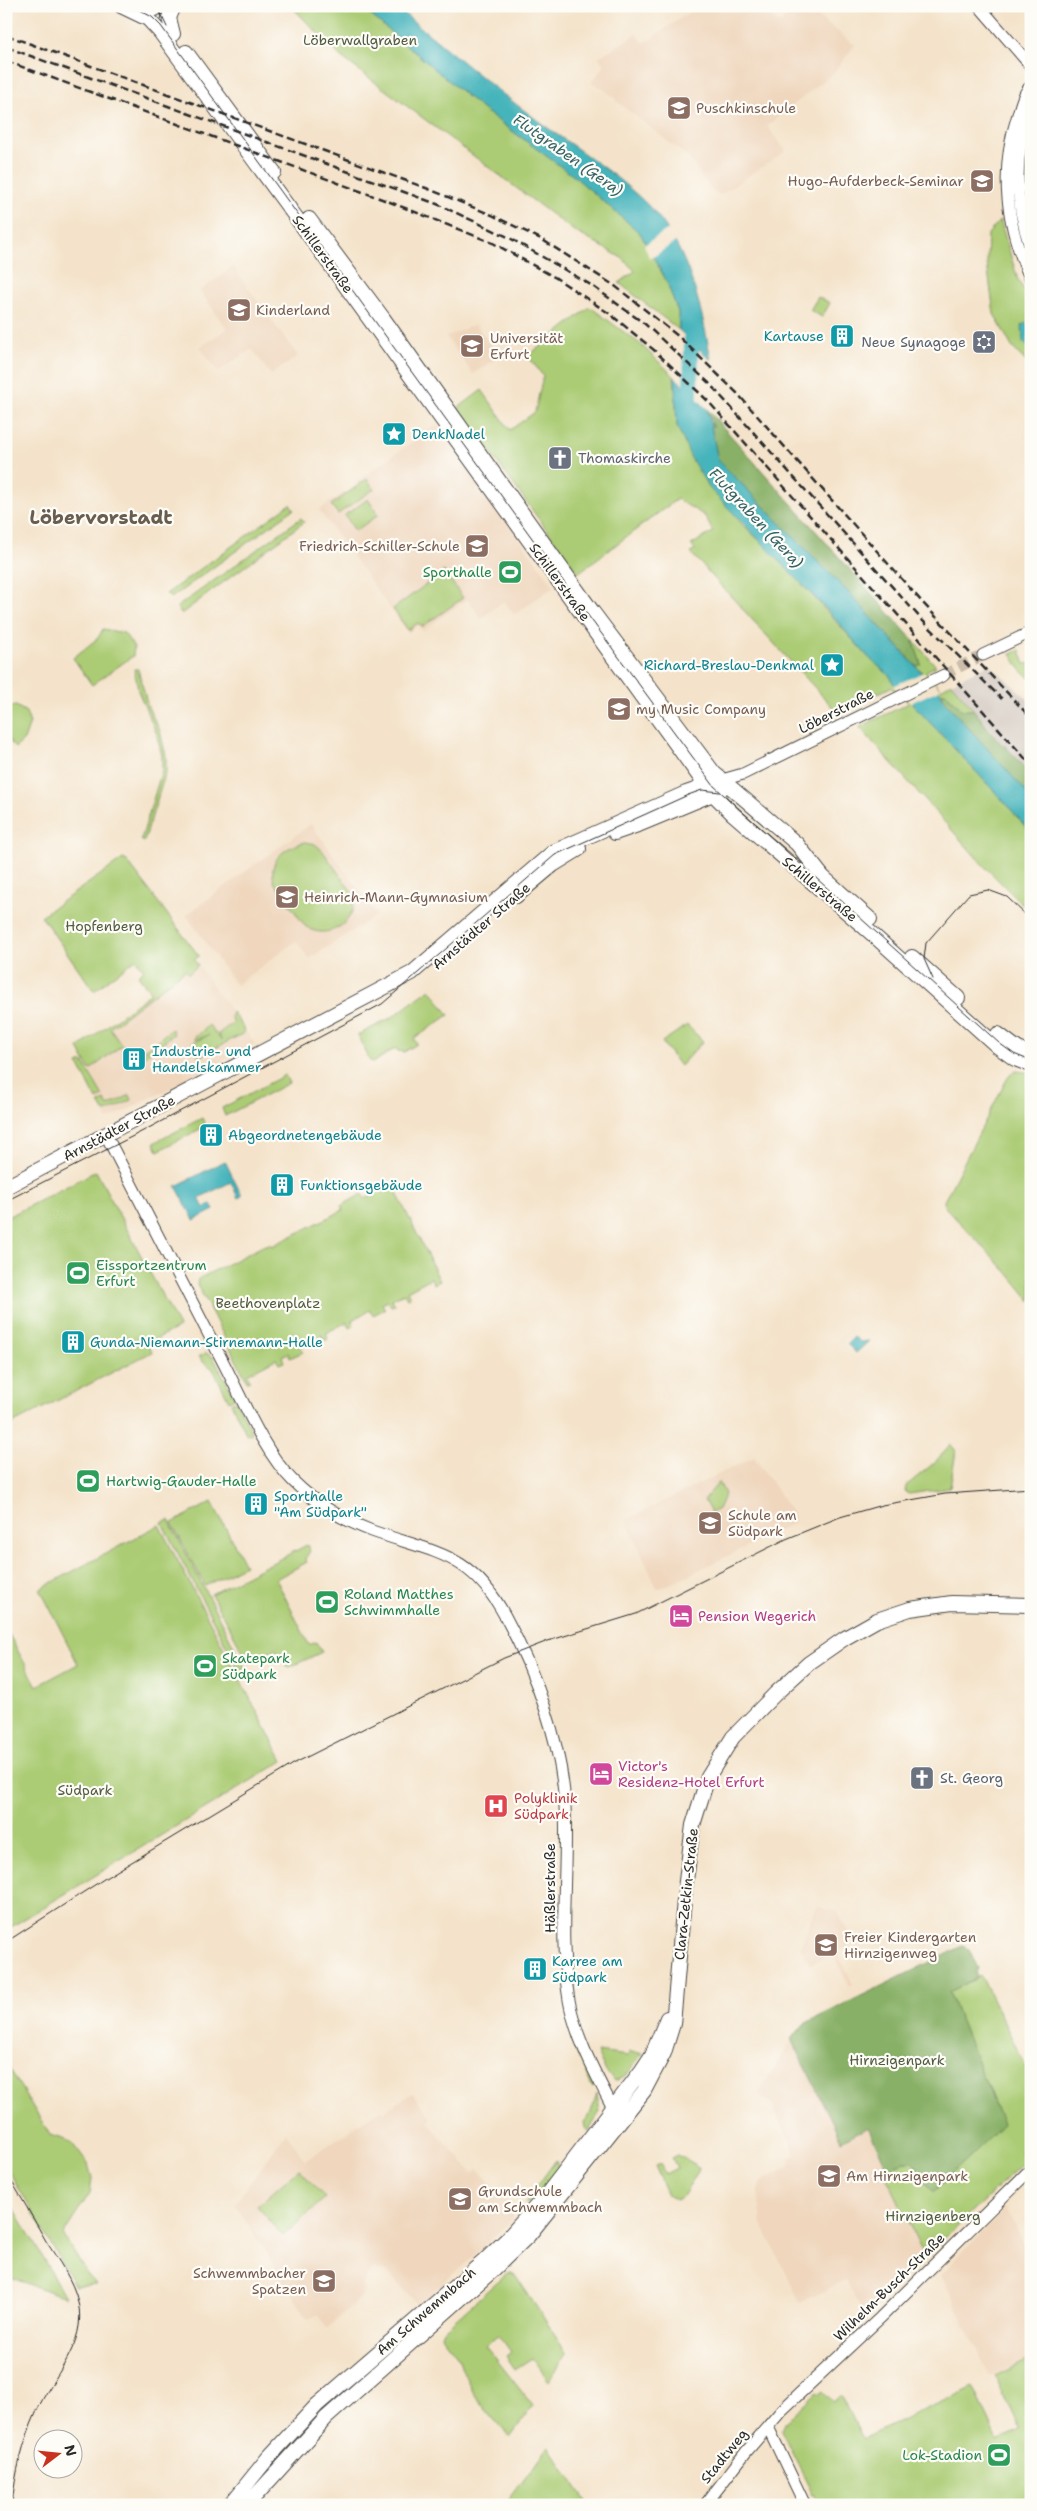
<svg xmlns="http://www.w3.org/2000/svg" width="1037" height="2511" font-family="'Shantell Sans',sans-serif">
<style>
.built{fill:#efd6bc}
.industrial{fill:#cdc2b9}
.green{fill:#abcc74;stroke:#6b7c50}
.forest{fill:#88b066;stroke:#5a6e48}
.water{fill:#44b4bb;stroke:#387073}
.pier{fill:#f4e3ca}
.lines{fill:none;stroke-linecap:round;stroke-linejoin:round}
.river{stroke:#44b4bb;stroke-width:15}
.minor-tunnel{stroke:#ccbeaa;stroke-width:11;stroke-dasharray:11 5.5;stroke-linecap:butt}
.minor-casing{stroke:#494743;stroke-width:13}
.major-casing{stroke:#494743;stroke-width:16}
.minor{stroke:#fff;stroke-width:11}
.major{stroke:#fff;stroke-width:14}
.tram{stroke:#2b2b2b;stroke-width:1}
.rail{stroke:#2b2b2b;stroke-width:2.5;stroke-dasharray:8 4;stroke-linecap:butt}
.labels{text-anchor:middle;stroke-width:4.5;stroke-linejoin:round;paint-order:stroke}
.park-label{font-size:14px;fill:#515b41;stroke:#fdfcf7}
.education-label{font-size:14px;fill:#785e54;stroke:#fdfcf7;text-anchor:start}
.street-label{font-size:14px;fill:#2b2b2b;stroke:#fdfcf7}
.culture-label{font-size:14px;fill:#0d838f;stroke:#fdfcf7;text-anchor:start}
.worship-label{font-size:14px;fill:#5b616d;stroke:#fdfcf7;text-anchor:start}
.leisure-label{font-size:14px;fill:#27864d;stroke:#fdfcf7;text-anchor:start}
.hotel-label{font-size:14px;fill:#b23c85;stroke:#fdfcf7;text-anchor:start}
.health-label{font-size:14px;fill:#be3a42;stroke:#fdfcf7;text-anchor:start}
.water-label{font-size:15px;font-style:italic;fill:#356265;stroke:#fdfcf7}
.district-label{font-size:19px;font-weight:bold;fill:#685d4e;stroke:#fdfcf7}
</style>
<rect width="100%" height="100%" fill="#fdfcf7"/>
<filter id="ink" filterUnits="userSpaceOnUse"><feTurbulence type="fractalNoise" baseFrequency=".02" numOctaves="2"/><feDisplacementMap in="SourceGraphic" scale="10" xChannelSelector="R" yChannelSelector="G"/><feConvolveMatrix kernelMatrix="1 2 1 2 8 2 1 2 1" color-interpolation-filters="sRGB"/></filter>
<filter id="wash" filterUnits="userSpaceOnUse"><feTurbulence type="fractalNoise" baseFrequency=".0096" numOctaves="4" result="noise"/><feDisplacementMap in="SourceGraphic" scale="20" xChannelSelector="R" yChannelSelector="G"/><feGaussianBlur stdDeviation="1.12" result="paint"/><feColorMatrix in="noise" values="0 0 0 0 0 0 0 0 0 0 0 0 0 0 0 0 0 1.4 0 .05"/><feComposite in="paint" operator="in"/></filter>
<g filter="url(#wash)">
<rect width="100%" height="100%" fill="#f4e3ca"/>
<!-- built -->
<path class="built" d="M699 6H747L760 13 763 11 781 24 791 6H804L855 45 833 73 767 126 786 151 720 195 713 192 689 158 615 100 616 99 601 87 591 82 605 66 599 57 637 34 644 43Z
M233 267 298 356 271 375 252 349 218 372 200 347 227 329 200 291Z
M475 324 499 356 473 374 446 337Z
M437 424 554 586 514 615 504 601 481 618 467 599 423 631 419 627H416L408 633 319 510 345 491 347 493 358 485 356 482Z
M311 824 377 915 309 959 296 941 236 985 186 915Z
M194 959 255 1044 108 1120 97 1100 103 1096 78 1048Z
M754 1457 793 1514 794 1519 792 1524 664 1587 657 1588 626 1520Z
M817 1906 838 1912 854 1944 837 1952 853 1984 849 1986 833 1953 810 1965 800 1947Z
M792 2039 841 2141 868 2127 887 2168 883 2170 925 2257 864 2316 846 2280 800 2303 762 2224 758 2190 760 2184 763 2180 788 2168 791 2163 789 2159 796 2156 773 2106 758 2095Z
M412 2093 432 2117 428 2122 472 2173 478 2169 513 2209V2219L473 2257 417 2305 388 2273 374 2268 367 2275 362 2287 365 2291 363 2295 328 2328 317 2315 308 2319 235 2204 286 2133 305 2161 381 2109 383 2112Z
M1006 2209 1031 2256V2358L990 2377 941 2274Z"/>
<!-- industrial -->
<path class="industrial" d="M989 664 1031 702V774L997 739 995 734 951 683Z"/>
<!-- green -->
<path class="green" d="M291 6H360L481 108 575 177 640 233 666 280 678 312 679 330 619 283 635 271 622 258 574 231 340 56Z
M1031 124V235L1022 185 1023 158Z
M1000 220 1018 280 1031 302V367L1012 347 994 314 987 263 988 234Z
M818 297 830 303 822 317 810 310Z
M590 307 639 343 674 376 677 426 741 523 781 561 870 659 890 676 893 683 1008 806 1031 833V913L985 867 861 729 860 727 909 703 891 687 838 713 691 553 695 550 691 545 713 532 705 516 677 499 578 573 458 408 482 390 510 430 535 412 543 376 528 356Z
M367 479 374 489 338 514 331 505Z
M368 499 378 515 355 531 345 515Z
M290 504 294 509 171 598 166 594Z
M301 518 304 522 181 614 177 607Z
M444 571 463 598 422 627 418 623 408 630 393 609Z
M103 629 124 633 134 647 133 656 92 685 73 658 98 638Z
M913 640 936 666 926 671 941 689 951 683 974 710H962L946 693H942L916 666 921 664Z
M1020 650 1025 664 1030 663 1031 680 1020 669 1011 654Z
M134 669H138L148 707 160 731 166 756V771L144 842 141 840 162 770V756L156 732 139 693Z
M16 706 26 712 30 723 24 740 15 748 6 736V707Z
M306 842 315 844 322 850 352 892C362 919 328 944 305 926L275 884C266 861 285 846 306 842Z
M123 859 127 861 199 956 194 960 198 965 189 974 185 970 110 1028 122 1045 90 1070 78 1048 151 993 138 975 144 970 136 959 94 991 41 916Z
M430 989 449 1015 414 1039 417 1044 404 1052 398 1051 396 1048 374 1062 370 1061 358 1035 391 1018Z
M232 1012 243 1027 244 1033 199 1057 192 1043 209 1035 195 1040 194 1038 209 1025 221 1040 218 1034 234 1022 231 1018Z
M687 1025 703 1041 680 1066 662 1042Z
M172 1029 174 1034 143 1057 140 1053Z
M83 1062 103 1096 97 1100 78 1064Z
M1017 1071 1031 1073V1301L1008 1273 944 1206V1201L1006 1081 1011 1073Z
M285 1075 289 1083 225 1116 222 1108Z
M130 1095 132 1100 107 1112 104 1111 99 1103 105 1100 108 1106Z
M202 1118 206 1126 158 1151 154 1143Z
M96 1171 179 1327 148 1343 152 1352 6 1427V1218Z
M392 1183 440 1281 434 1284 431 1278 407 1291 410 1297 407 1298 404 1293 392 1299 395 1305 391 1306 388 1301 382 1304 385 1309 373 1315 370 1310 352 1320 354 1325 350 1328 347 1322 326 1333 328 1339 325 1341 322 1335 301 1346 303 1352 290 1358 288 1353 282 1356 284 1362 279 1364 276 1359 247 1374 250 1380 247 1381 197 1284 198 1279 263 1246 270 1244 272 1246 343 1210 341 1206 362 1194 365 1199Z
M206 1353 213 1357 235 1398 229 1401 213 1369 202 1361 199 1356Z
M236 1401 252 1433 247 1435 231 1403Z
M950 1446H952L956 1451 950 1488 909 1494 905 1492 906 1486 934 1463Z
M719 1482 725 1494 718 1509 711 1513 704 1500Z
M212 1502 245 1565 205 1586 172 1523Z
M169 1520 174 1530 246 1670 240 1672 162 1523Z
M159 1525 283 1761 6 1930V1629L37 1686 78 1664 40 1589Z
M307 1545 310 1551 305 1559 307 1562 276 1579 309 1645 316 1642 322 1652 290 1667 285 1665 276 1649 249 1663 211 1594Z
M981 1976 1031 2077V2148L1027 2145 1020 2151 1027 2159 925 2257 883 2170 904 2162H913L933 2191 1003 2125 949 1992Z
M572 2034 594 2086 592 2087 572 2043Z
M597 2052 628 2056 629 2052 642 2053 628 2074 615 2081 606 2072Z
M6 2063 50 2135 71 2142 88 2164 92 2179 90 2193 63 2235 87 2274 96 2284 75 2286 6 2166Z
M597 2093 600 2112 589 2131 585 2128 584 2122 590 2115Z
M678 2155 700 2168 684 2195 677 2200 668 2195 655 2166 660 2164 665 2174 677 2168 672 2158Z
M556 2160 559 2171 531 2203H525Z
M299 2169 325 2198 283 2236 257 2206Z
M6 2194 65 2297 6 2276Z
M507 2273H512L516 2276 567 2353 549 2381 532 2358 515 2369 506 2356 511 2352 499 2335 485 2345 533 2406 510 2437C488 2413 467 2391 459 2359 459 2356 445 2342 441 2335L443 2330Z
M1031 2359V2505H817L816 2502 818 2500 815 2494H813L781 2430 784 2423 816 2392 819 2394 823 2391 833 2402 841 2395 843 2398 863 2439 973 2387 998 2440 1020 2429 995 2376Z
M549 2446 589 2505H505Z"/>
<!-- forest -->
<path class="forest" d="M707 409 913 640 921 664 916 666 848 592 718 460 710 422 714 428Z
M942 693H946L962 710H974L1001 744 1004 745 1031 774V797L944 701Z
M963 1946 969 1949 978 1969 976 1972 978 1977 949 1992 1003 2125 933 2192 913 2162H904L887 2168 868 2127 841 2141 792 2039 804 2024Z"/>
<!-- water -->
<path class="water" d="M360 6H395C443 46 491 86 541 123 579 151 643 190 668 230 693 269 703 315 711 360L679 330 678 312 666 280 640 233 575 177 481 108Z
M1026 323 1031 327V349L1023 342 1022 325Z
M675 377 707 409 718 460 848 592 921 672 939 689 944 701 1031 797V833L1008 806 893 683 890 676 870 659 827 610 709 488 691 458 677 426Z
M225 1161 242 1196 238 1198 231 1182 199 1198 204 1208 211 1204 214 1210 194 1220 176 1186Z
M854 1337 860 1342 869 1341 856 1353 847 1344Z"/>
<!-- pier -->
<path class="pier" d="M670 228 677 241 650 259 644 245Z
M924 672 941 689 910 703 893 686Z"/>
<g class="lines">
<!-- river -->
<path class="river" d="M690 412 692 323"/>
</g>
</g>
<g filter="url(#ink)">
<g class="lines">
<!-- minor-tunnel -->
<path class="minor-tunnel" d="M944 675 983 655"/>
<defs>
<path id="minor" d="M979 6 1031 66
M1031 86C1023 93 1020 108 1017 118 999 173 1007 228 1031 280
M1031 107C1013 155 1014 201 1031 249
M983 655 1031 632
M722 780 743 774 944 675
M106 1135C144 1210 184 1285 222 1360 241 1396 264 1453 293 1481 315 1503 343 1520 372 1531 434 1553 471 1552 505 1616 535 1671 562 1744 565 1806 568 1870 558 1936 569 2000 576 2040 598 2078 616 2114
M768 2427 805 2505
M705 2505 746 2452 782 2410 880 2318 1031 2169"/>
<path id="major" d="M121 6 148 19 160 32 303 227 709 790 733 814 871 933 997 1046 1015 1059 1031 1065
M135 11 144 12 163 6
M173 34 169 18 174 6
M186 52 274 172
M309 219 383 318 592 611 714 773 797 844 823 877 870 919
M615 833 638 825 720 791
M516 896 553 865 579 849
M912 957 958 998
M998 1034 1018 1049 1031 1054
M6 1187 412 973 553 852 686 793 715 783
M230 2505 268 2458 317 2405 483 2262 507 2239 547 2194 642 2070 652 2055 667 2018
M247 2505 326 2418 492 2271 529 2235 644 2091 664 2053 673 2024 685 1889 693 1825 708 1777 733 1737 775 1694 809 1663 845 1638 877 1620 910 1609 952 1603 1031 1605"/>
</defs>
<!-- minor casing -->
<use href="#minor" class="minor-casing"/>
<!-- major casing -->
<use href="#major" class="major-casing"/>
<!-- minor -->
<use href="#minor" class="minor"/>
<!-- major -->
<use href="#major" class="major"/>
<!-- tram -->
<path class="tram" d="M132 6 152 17 161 26 587 614 714 786 999 1043 1014 1054 1031 1061
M157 6 167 27
M933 979 924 959 926 943 969 894 988 890 1007 897 1031 920
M6 1201 143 1131 382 1004 555 855 688 795 702 790 720 792
M6 1942 107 1877 295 1763 504 1658 548 1641 636 1614 786 1539 840 1517 882 1505 945 1494 1031 1488
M6 2172C20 2195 33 2218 46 2241 58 2260 73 2280 78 2302 88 2345 51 2377 36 2413 23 2442 15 2473 12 2505"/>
<!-- rail -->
<path class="rail" d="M6 35 426 188 492 215 541 239 615 286 678 336 737 393 922 602 1031 718
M6 47 437 204 508 237 591 285 645 324 709 383 923 621 1002 699
M6 61 390 202 493 243 556 278 610 314 654 350 708 401 1031 765"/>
</g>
</g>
<!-- icons -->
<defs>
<symbol id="school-square" viewBox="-11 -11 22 22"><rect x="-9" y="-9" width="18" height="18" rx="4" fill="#8d6e63" stroke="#fdfcf7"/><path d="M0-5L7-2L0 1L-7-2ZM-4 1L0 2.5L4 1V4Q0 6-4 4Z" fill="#fff"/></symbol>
<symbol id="university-square" viewBox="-11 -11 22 22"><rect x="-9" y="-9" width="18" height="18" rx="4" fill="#8d6e63" stroke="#fdfcf7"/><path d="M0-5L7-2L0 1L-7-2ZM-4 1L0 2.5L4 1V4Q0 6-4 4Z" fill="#fff"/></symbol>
<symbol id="building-square" viewBox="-11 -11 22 22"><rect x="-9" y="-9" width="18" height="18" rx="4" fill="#0f9aa8" stroke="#fdfcf7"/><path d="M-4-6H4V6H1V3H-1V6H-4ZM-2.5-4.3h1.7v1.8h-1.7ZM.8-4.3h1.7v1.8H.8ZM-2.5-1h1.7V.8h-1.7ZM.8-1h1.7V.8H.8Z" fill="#fff"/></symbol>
<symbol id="synagogue-square" viewBox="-11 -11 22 22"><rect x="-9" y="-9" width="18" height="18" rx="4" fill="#6b7280" stroke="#fdfcf7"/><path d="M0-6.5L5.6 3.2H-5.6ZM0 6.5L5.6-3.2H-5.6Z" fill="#fff"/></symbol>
<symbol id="sight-square" viewBox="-11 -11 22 22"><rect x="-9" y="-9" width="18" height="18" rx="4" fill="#0f9aa8" stroke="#fdfcf7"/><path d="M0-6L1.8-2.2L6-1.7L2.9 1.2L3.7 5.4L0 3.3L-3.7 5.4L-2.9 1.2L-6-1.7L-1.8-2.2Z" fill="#fff"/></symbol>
<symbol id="church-square" viewBox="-11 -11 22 22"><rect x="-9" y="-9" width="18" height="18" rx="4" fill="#6b7280" stroke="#fdfcf7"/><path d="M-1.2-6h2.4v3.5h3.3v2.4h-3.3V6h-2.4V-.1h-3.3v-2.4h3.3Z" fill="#fff"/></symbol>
<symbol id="stadium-square" viewBox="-11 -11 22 22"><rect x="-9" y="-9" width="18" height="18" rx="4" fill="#2e9e5b" stroke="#fdfcf7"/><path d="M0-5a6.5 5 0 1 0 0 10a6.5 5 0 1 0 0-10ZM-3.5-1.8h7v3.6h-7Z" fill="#fff"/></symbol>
<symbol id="hotel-square" viewBox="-11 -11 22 22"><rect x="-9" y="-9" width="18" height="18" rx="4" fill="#d1479c" stroke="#fdfcf7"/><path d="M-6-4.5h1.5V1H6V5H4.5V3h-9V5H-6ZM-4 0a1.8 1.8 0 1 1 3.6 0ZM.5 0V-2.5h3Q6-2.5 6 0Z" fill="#fff"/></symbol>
<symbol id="hospital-square" viewBox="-11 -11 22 22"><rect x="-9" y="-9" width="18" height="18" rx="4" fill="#e0444e" stroke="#fdfcf7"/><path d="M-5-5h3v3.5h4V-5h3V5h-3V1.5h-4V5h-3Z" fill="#fff"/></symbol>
</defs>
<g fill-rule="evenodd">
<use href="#school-square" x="665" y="94" width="28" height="28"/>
<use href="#university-square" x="968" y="167" width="28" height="28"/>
<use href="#school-square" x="225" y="296" width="28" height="28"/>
<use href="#building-square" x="828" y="322" width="28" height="28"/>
<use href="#synagogue-square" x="970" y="328" width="28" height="28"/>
<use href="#university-square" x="458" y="332" width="28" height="28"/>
<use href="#sight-square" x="380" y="420" width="28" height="28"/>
<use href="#church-square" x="546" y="444" width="28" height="28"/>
<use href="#school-square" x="463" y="532" width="28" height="28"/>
<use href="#stadium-square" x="496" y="558" width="28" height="28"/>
<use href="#sight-square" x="818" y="651" width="28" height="28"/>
<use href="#school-square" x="605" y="695" width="28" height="28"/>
<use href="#school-square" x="273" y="883" width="28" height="28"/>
<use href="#building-square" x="120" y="1045" width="28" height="28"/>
<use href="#building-square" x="197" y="1121" width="28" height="28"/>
<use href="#building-square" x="268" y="1171" width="28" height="28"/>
<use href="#stadium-square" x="64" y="1259" width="28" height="28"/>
<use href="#building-square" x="59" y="1328" width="28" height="28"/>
<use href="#stadium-square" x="74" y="1467" width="28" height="28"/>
<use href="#building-square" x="242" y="1490" width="28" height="28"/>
<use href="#school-square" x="696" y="1509" width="28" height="28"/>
<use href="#stadium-square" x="313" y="1588" width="28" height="28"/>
<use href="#hotel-square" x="667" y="1602" width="28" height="28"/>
<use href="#stadium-square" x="191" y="1652" width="28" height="28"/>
<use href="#hotel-square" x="587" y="1760" width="28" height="28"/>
<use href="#church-square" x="908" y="1764" width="28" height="28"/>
<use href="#hospital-square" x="482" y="1792" width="28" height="28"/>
<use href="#school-square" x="812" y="1931" width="28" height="28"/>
<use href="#building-square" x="521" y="1955" width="28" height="28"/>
<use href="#school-square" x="815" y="2162" width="28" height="28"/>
<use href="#school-square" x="446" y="2185" width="28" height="28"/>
<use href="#school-square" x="310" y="2267" width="28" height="28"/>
<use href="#stadium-square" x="985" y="2441" width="28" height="28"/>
</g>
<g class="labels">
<!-- park labels -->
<g class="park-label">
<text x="360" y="45">Löberwallgraben</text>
<text x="104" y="931">Hopfenberg</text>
<text x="268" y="1308">Beethovenplatz</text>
<text x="85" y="1795">Südpark</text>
<text x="897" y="2065">Hirnzigenpark</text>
<text x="933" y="2221">Hirnzigenberg</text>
</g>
<!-- education labels -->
<g class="education-label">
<text x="696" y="113">Puschkinschule</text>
<text x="964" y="186" text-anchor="end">Hugo-Aufderbeck-Seminar</text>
<text x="256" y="315">Kinderland</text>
<text x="490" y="343">Universität<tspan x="490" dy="16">Erfurt</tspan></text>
<text x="460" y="551" text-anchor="end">Friedrich-Schiller-Schule</text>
<text x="636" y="714">my Music Company</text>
<text x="304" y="902">Heinrich-Mann-Gymnasium</text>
<text x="728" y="1520">Schule am<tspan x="728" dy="16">Südpark</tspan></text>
<text x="844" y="1942">Freier Kindergarten<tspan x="844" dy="16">Hirnzigenweg</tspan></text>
<text x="846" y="2181">Am Hirnzigenpark</text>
<text x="478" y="2196">Grundschule<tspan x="478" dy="16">am Schwemmbach</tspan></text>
<text x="306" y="2278" text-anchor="end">Schwemmbacher<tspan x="306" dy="16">Spatzen</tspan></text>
</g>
<!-- street labels -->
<g class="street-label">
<text transform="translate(323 254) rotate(54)" y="5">Schillerstraße</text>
<text transform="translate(560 582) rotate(54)" y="5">Schillerstraße</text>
<text transform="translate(836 711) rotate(-27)" y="5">Löberstraße</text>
<text transform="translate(820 889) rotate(40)" y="5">Schillerstraße</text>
<text transform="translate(481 926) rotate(-41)" y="5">Arnstädter Straße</text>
<text transform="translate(119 1128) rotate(-28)" y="5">Arnstädter Straße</text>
<text transform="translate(550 1888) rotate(-90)" y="5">Häßlerstraße</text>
<text transform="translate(686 1894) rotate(-84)" y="5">Clara-Zetkin-Straße</text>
<text transform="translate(889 2287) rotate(-44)" y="5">Wilhelm-Busch-Straße</text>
<text transform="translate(426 2311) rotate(-41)" y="5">Am Schwemmbach</text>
<text transform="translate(724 2456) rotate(-51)" y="5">Stadtweg</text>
</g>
<!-- culture labels -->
<g class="culture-label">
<text x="824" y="341" text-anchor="end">Kartause</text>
<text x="412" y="439">DenkNadel</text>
<text x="814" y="670" text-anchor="end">Richard-Breslau-Denkmal</text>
<text x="152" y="1056">Industrie- und<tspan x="152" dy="16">Handelskammer</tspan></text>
<text x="228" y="1140">Abgeordnetengebäude</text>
<text x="300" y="1190">Funktionsgebäude</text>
<text x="90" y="1347">Gunda-Niemann-Stirnemann-Halle</text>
<text x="274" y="1501">Sporthalle<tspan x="274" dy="16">"Am Südpark"</tspan></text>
<text x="552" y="1966">Karree am<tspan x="552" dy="16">Südpark</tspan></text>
</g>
<!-- worship labels -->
<g class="worship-label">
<text x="966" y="347" text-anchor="end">Neue Synagoge</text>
<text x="578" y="463">Thomaskirche</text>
<text x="940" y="1783">St. Georg</text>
</g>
<!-- leisure labels -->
<g class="leisure-label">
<text x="492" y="577" text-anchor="end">Sporthalle</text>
<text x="96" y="1270">Eissportzentrum<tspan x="96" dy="16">Erfurt</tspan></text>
<text x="106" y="1486">Hartwig-Gauder-Halle</text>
<text x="344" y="1599">Roland Matthes<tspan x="344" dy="16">Schwimmhalle</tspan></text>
<text x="222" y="1663">Skatepark<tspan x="222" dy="16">Südpark</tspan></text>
<text x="982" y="2460" text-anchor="end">Lok-Stadion</text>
</g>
<!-- hotel labels -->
<g class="hotel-label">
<text x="698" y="1621">Pension Wegerich</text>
<text x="618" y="1771">Victor's<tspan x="618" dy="16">Residenz-Hotel Erfurt</tspan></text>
</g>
<!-- health labels -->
<g class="health-label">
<text x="514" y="1803">Polyklinik<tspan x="514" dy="16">Südpark</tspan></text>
</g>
<!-- water labels -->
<g class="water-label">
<text transform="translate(568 155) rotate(35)" y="5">Flutgraben (Gera)</text>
<text transform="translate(756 518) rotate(47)" y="5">Flutgraben (Gera)</text>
</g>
<!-- district labels -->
<g class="district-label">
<text x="101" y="524">Löbervorstadt</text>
</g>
</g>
<!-- margin -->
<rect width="1037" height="2511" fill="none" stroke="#fdfcf7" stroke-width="25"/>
<!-- north arrow -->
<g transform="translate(58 2454) rotate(74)"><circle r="24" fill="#fdfcf7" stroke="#a9a8a5"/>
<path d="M0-4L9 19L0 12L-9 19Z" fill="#c8321e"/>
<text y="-8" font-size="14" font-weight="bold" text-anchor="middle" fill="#2b2b2b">N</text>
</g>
</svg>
